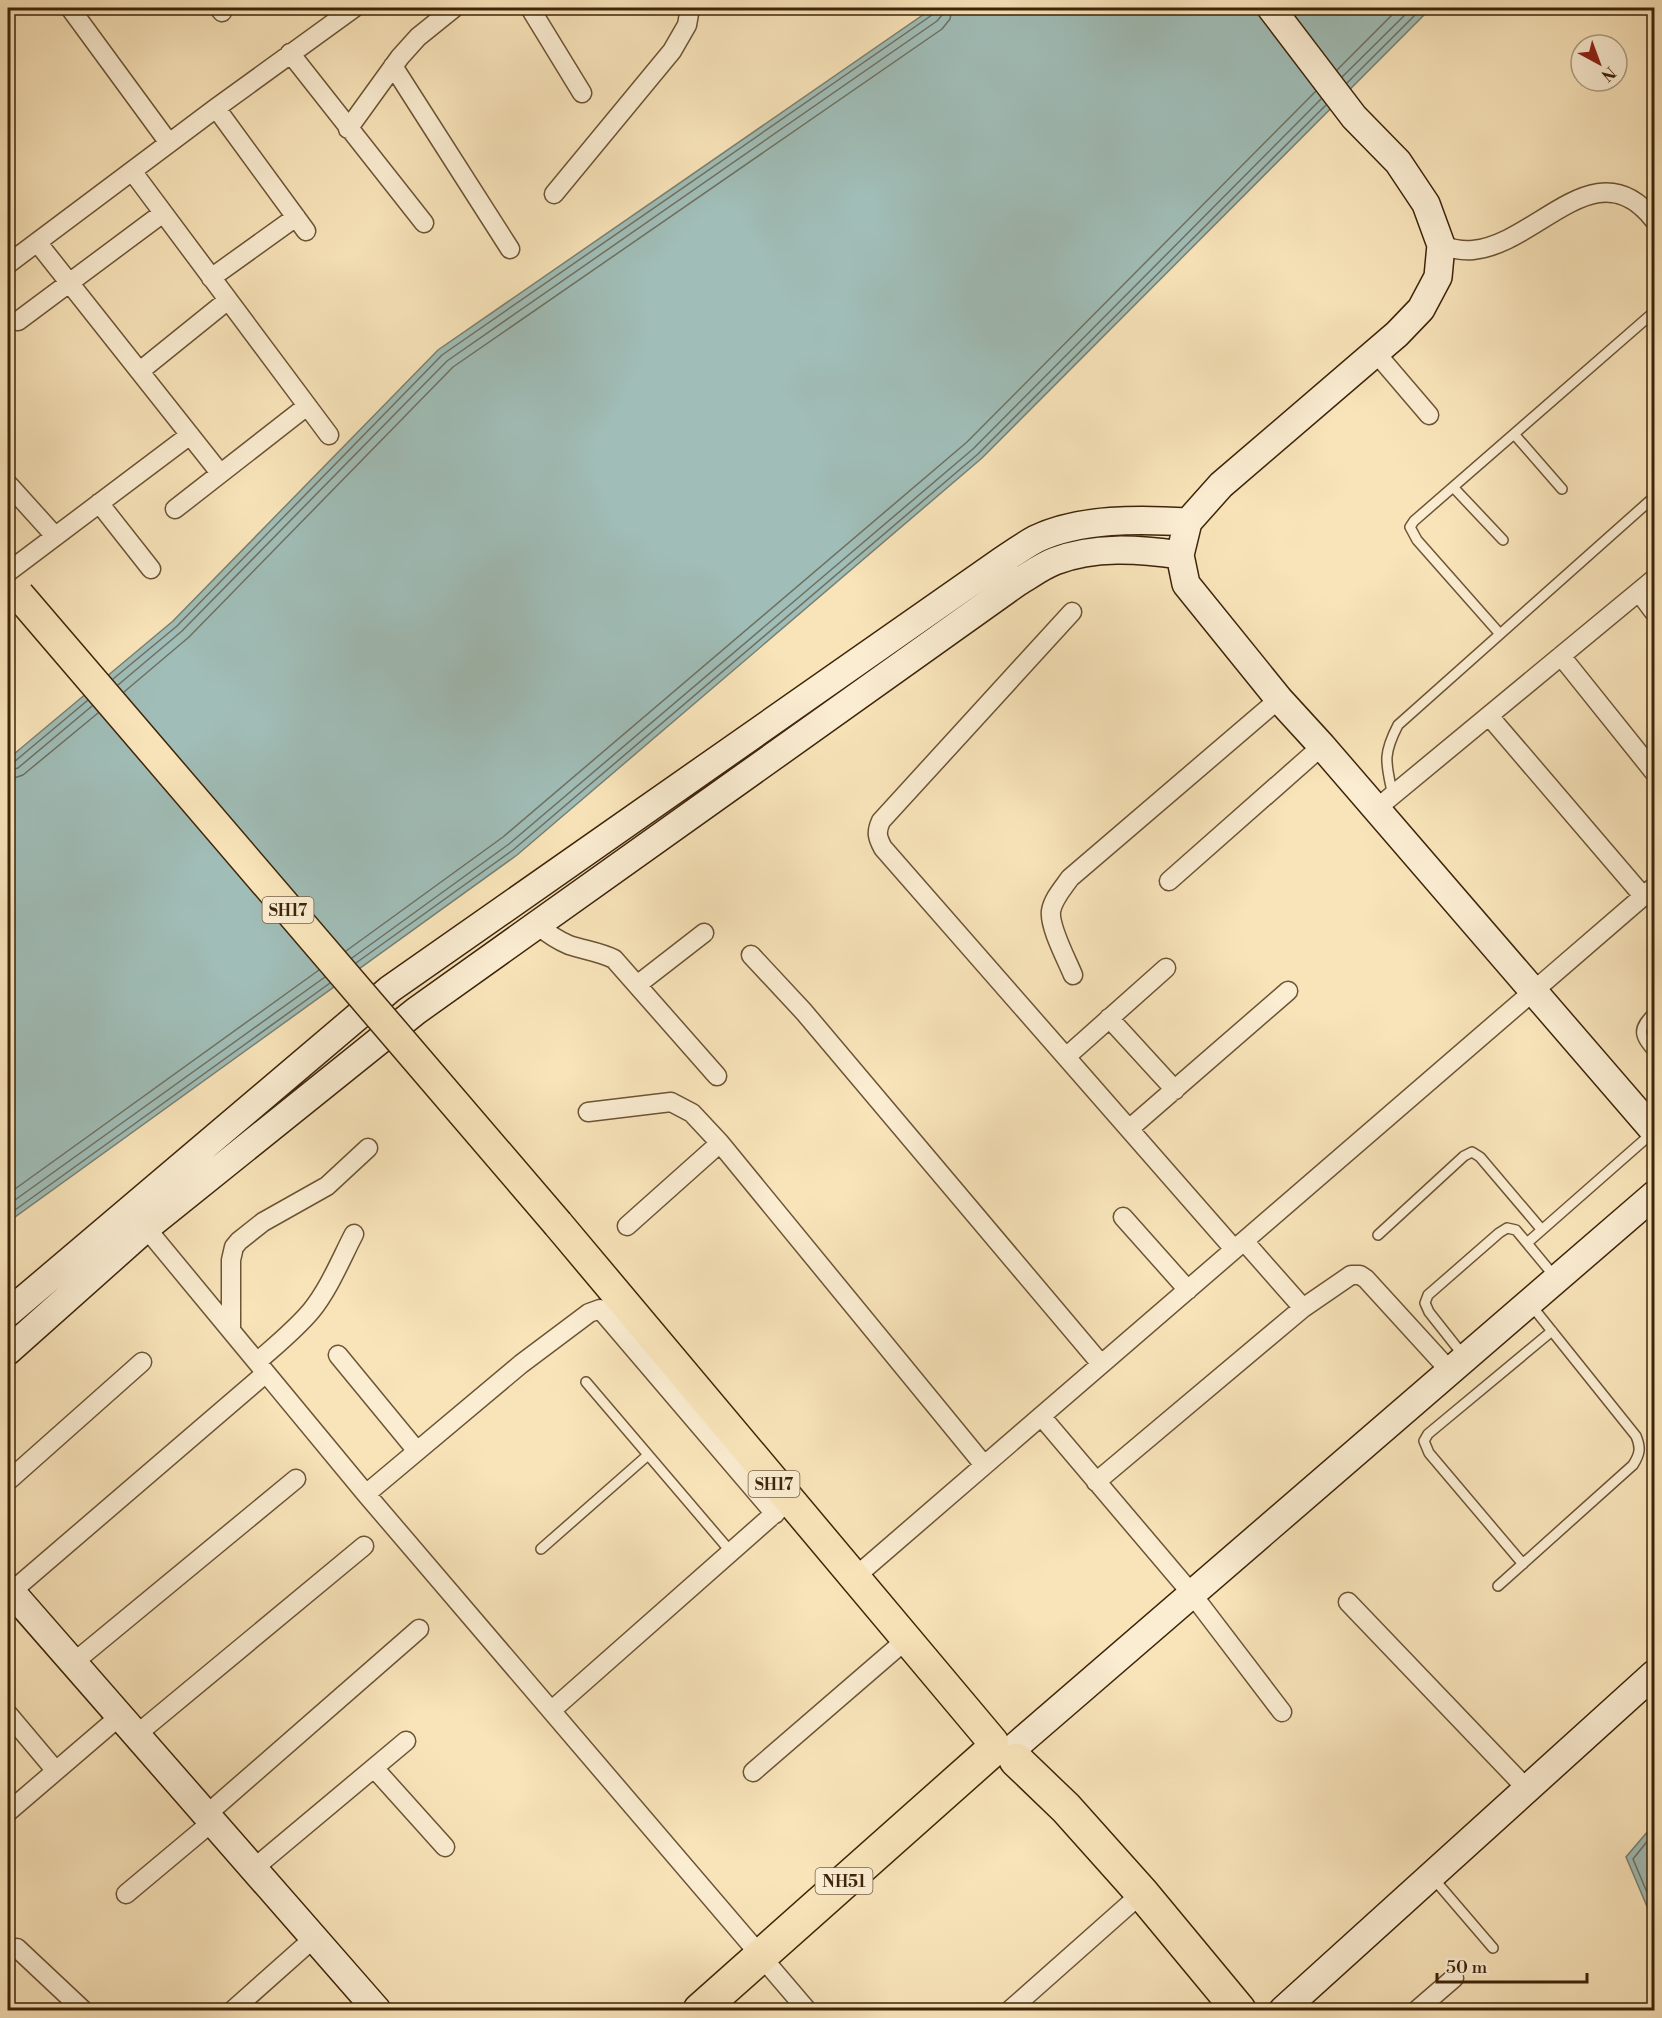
<svg xmlns="http://www.w3.org/2000/svg" width="1662" height="2018" font-family="'Libre Bodoni',serif">
<style>
.water{fill:#a0bdb7;stroke:#788071;stroke-width:1.5}
.lines{fill:none;stroke-linecap:round;stroke-linejoin:round}
.shore{stroke:#6e7060;stroke-width:1.5}
.lane-casing{stroke:#6c5435;stroke-width:12}
.street-casing{stroke:#6c5435;stroke-width:21}
.secondary-casing{stroke:#3d2409;stroke-width:30}
.primary-casing{stroke:#3d2409;stroke-width:33}
.highway-casing{stroke:#3d2409;stroke-width:36}
.lane{stroke:#fbedd2;stroke-width:9}
.street{stroke:#fbedd2;stroke-width:18}
.secondary{stroke:#fbedd2;stroke-width:27}
.primary{stroke:#f9e4ba;stroke-width:30}
.highway{stroke:#f9e4ba;stroke-width:33}
.primary-bridge-casing{stroke:#3d2409;stroke-width:33;stroke-linecap:butt}
.primary-bridge{stroke:#f9e4ba;stroke-width:30}
.labels{text-anchor:middle;stroke-width:4.5;stroke-linejoin:round;paint-order:stroke}
.shield{fill:#fbedd2;stroke:#766045;stroke-width:1.5}
.shield-label{font-size:16px;font-weight:bold;fill:#3d2409}
</style>
<rect width="100%" height="100%" fill="#f9e4ba"/>
<filter id="stains"><feTurbulence type="fractalNoise" baseFrequency=".00333" numOctaves="4"/><feColorMatrix values="0 0 0 0 .2 0 0 0 0 .09 0 0 0 0 .02 0 0 0 .5 -.17"/></filter>
<radialGradient id="worn" r=".72"><stop offset=".6" stop-color="#630" stop-opacity="0"/><stop offset="1" stop-color="#630" stop-opacity=".3"/></radialGradient>
<!-- water -->
<path class="water" d="M933 8H1431L982 458 517 855 8 1222V759L173 621 438 350Z
M1654 1824V1923L1626 1857Z"/>
<g class="lines">
<!-- shore -->
<path class="shore" d="M1337 70 1399 8
M1342 77 1412 8
M1347 83 1422 8
M113 679 177 626 442 355 932 15 935 8
M118 685 182 631 447 361 937 21 942 15 943 8
M124 692 189 637 453 367 942 29 950 19 952 8
M8 763 14 762 88 700
M8 771 18 768 92 706
M8 780 23 775 98 713
M346 951 503 837 967 442 1316 91
M352 958 509 844 973 449 1321 99
M356 963 513 850 978 454 1326 105
M8 1194 319 970
M8 1205 325 977
M8 1215 330 983
M1654 1833 1633 1859 1654 1909"/>
<defs>
<path id="lane" d="M1514 434 1562 489
M1453 487 1503 540
M1500 634 1417 540 1410 527 1414 521 1654 312
M1393 796C1386 763 1382 756 1398 725L1654 497
M1654 1012C1637 1029 1638 1035 1654 1053
M1378 1235 1464 1156 1472 1152 1480 1157 1542 1230
M1527 1243 1651 1134
M1463 1355 1429 1312 1425 1303 1428 1295 1499 1233 1507 1228 1516 1230 1555 1277
M586 1382 731 1552
M541 1549 648 1455
M1523 1564 1429 1453 1424 1441 1428 1434 1552 1331
M1498 1586 1633 1465C1640 1454 1641 1448 1636 1436L1531 1305
M1433 1878 1493 1948"/>
<path id="street" d="M70 8 169 143
M219 8 222 12
M530 8 582 93
M290 53 424 223
M393 66 510 249
M216 108 306 231
M348 129 400 57 418 37 454 8
M132 171 329 435
M554 194 672 51 687 25 690 8
M37 242 220 473
M1441 245C1452 249 1462 251 1473 250 1538 244 1596 146 1654 220
M8 264 216 108 354 8
M211 278 296 217
M18 321 163 213
M1376 353 1429 415
M140 371 228 300
M8 484 55 536
M99 503 151 569
M175 509 307 406
M8 572 190 435
M1639 592 1654 612
M1072 612 881 821C876 832 877 837 883 848L1234 1249
M1561 656 1654 772
M1489 716 1643 896
M1376 809 1654 579
M1169 881 1322 746
M537 925C547 933 557 940 569 945 584 950 600 952 614 959L717 1076
M751 955 804 1012 1101 1364
M1073 975C1067 960 1049 927 1051 911 1053 899 1063 888 1070 878L1279 699
M637 985 704 933
M1109 1018 1175 1090
M1066 1057 1166 968
M588 1112 671 1102 692 1113 720 1143 984 1465
M1129 1129 1288 991
M1123 1217 1188 1290
M627 1226 720 1143
M146 1228 366 1494 807 2010
M1244 1241 1303 1308
M231 1330V1260L234 1247 239 1241 263 1222 327 1186 368 1148
M338 1355 417 1451
M257 1362C275 1346 295 1330 311 1311 329 1289 341 1259 354 1234
M1041 1416 1192 1594 1282 1712
M8 1481 142 1362
M1096 1482 1303 1308 1351 1275H1360L1366 1279 1450 1371
M366 1494 521 1364 589 1313 600 1309 775 1514
M855 1577 1654 887
M11 1592 266 1373
M1348 1602 1527 1789
M73 1663 296 1479
M552 1710 783 1506
M8 1714 56 1771
M136 1735 364 1546
M374 1768 445 1847
M753 1772 907 1639
M8 1812 120 1716
M206 1815 419 1629
M253 1869 406 1741
M126 1894 212 1822
M17 1948 83 2010
M233 2010 314 1938
M1010 2010 1142 1893
M1417 2010 1454 1978"/>
<path id="secondary" d="M1271 8 1354 117 1398 162 1426 204 1441 245 1438 277 1421 309 1397 334 1221 485 1188 522 1180 555 1186 584 1279 699 1322 746 1654 1131
M8 1313 390 989 1000 562C1012 554 1023 546 1036 539 1080 518 1140 519 1188 522
M8 1351 146 1228 416 1011 1018 582C1030 575 1042 566 1055 561 1095 546 1138 549 1180 555
M8 1588 377 2010
M1017 1745 1654 1195
M1283 2010 1654 1674"/>
<path id="primary" d="M558 1224 993 1742"/>
<path id="highway" d="M1016 1760 1066 1808 1142 1893 1239 2010
M700 2010 989 1753"/>
</defs>
<!-- lane casing -->
<use href="#lane" class="lane-casing"/>
<!-- street casing -->
<use href="#street" class="street-casing"/>
<!-- secondary casing -->
<use href="#secondary" class="secondary-casing"/>
<!-- primary casing -->
<use href="#primary" class="primary-casing"/>
<!-- highway casing -->
<use href="#highway" class="highway-casing"/>
<!-- lane -->
<use href="#lane" class="lane"/>
<!-- street -->
<use href="#street" class="street"/>
<!-- secondary -->
<use href="#secondary" class="secondary"/>
<!-- primary -->
<use href="#primary" class="primary"/>
<!-- highway -->
<use href="#highway" class="highway"/>
<defs>
<path id="primary-bridge" d="M19 595 558 1224"/>
</defs>
<!-- primary-bridge casing -->
<use href="#primary-bridge" class="primary-bridge-casing"/>
<!-- primary-bridge -->
<use href="#primary-bridge" class="primary-bridge"/>
</g>
<g class="labels">
<!-- shield labels -->
<g class="shield">
<rect x="262.5" y="897" width="51" height="26" rx="4.5"/>
<rect x="748.5" y="1471" width="51" height="26" rx="4.5"/>
<rect x="815.5" y="1868" width="57" height="26" rx="4.5"/>
</g>
<g class="shield-label">
<text x="288" y="916">SH17</text>
<text x="774" y="1490">SH17</text>
<text x="844" y="1887">NH51</text>
</g>
</g>
<!-- margin -->
<rect width="1662" height="2018" fill="none" stroke="#f9e4ba" stroke-width="30"/>
<rect x="9" y="9" width="1644" height="2000" fill="none" stroke="#3d2409" stroke-width="3"/>
<rect x="15" y="15" width="1632" height="1988" fill="none" stroke="#3d2409" stroke-width="1.5"/>
<!-- north arrow -->
<g transform="translate(1599 63) rotate(139)"><circle r="28" fill="#fbedd2" stroke="#af9d82" stroke-width="1.5"/>
<path d="M0-4.5L10 22L0 15L-10 22Z" fill="#8f2418"/>
<text y="-9" font-size="16" font-weight="bold" text-anchor="middle" fill="#3d2409">N</text>
</g>
<!-- scale -->
<path d="M1437 1973v9h150v-9" fill="none" stroke="#3d2409" stroke-width="3"/>
<text x="1446" y="1973" font-size="18" fill="#3d2409" stroke="#fbedd2" stroke-width="4.5" paint-order="stroke">50 m</text>
<rect width="100%" height="100%" filter="url(#stains)"/>
<rect width="100%" height="100%" fill="url(#worn)"/>
</svg>
